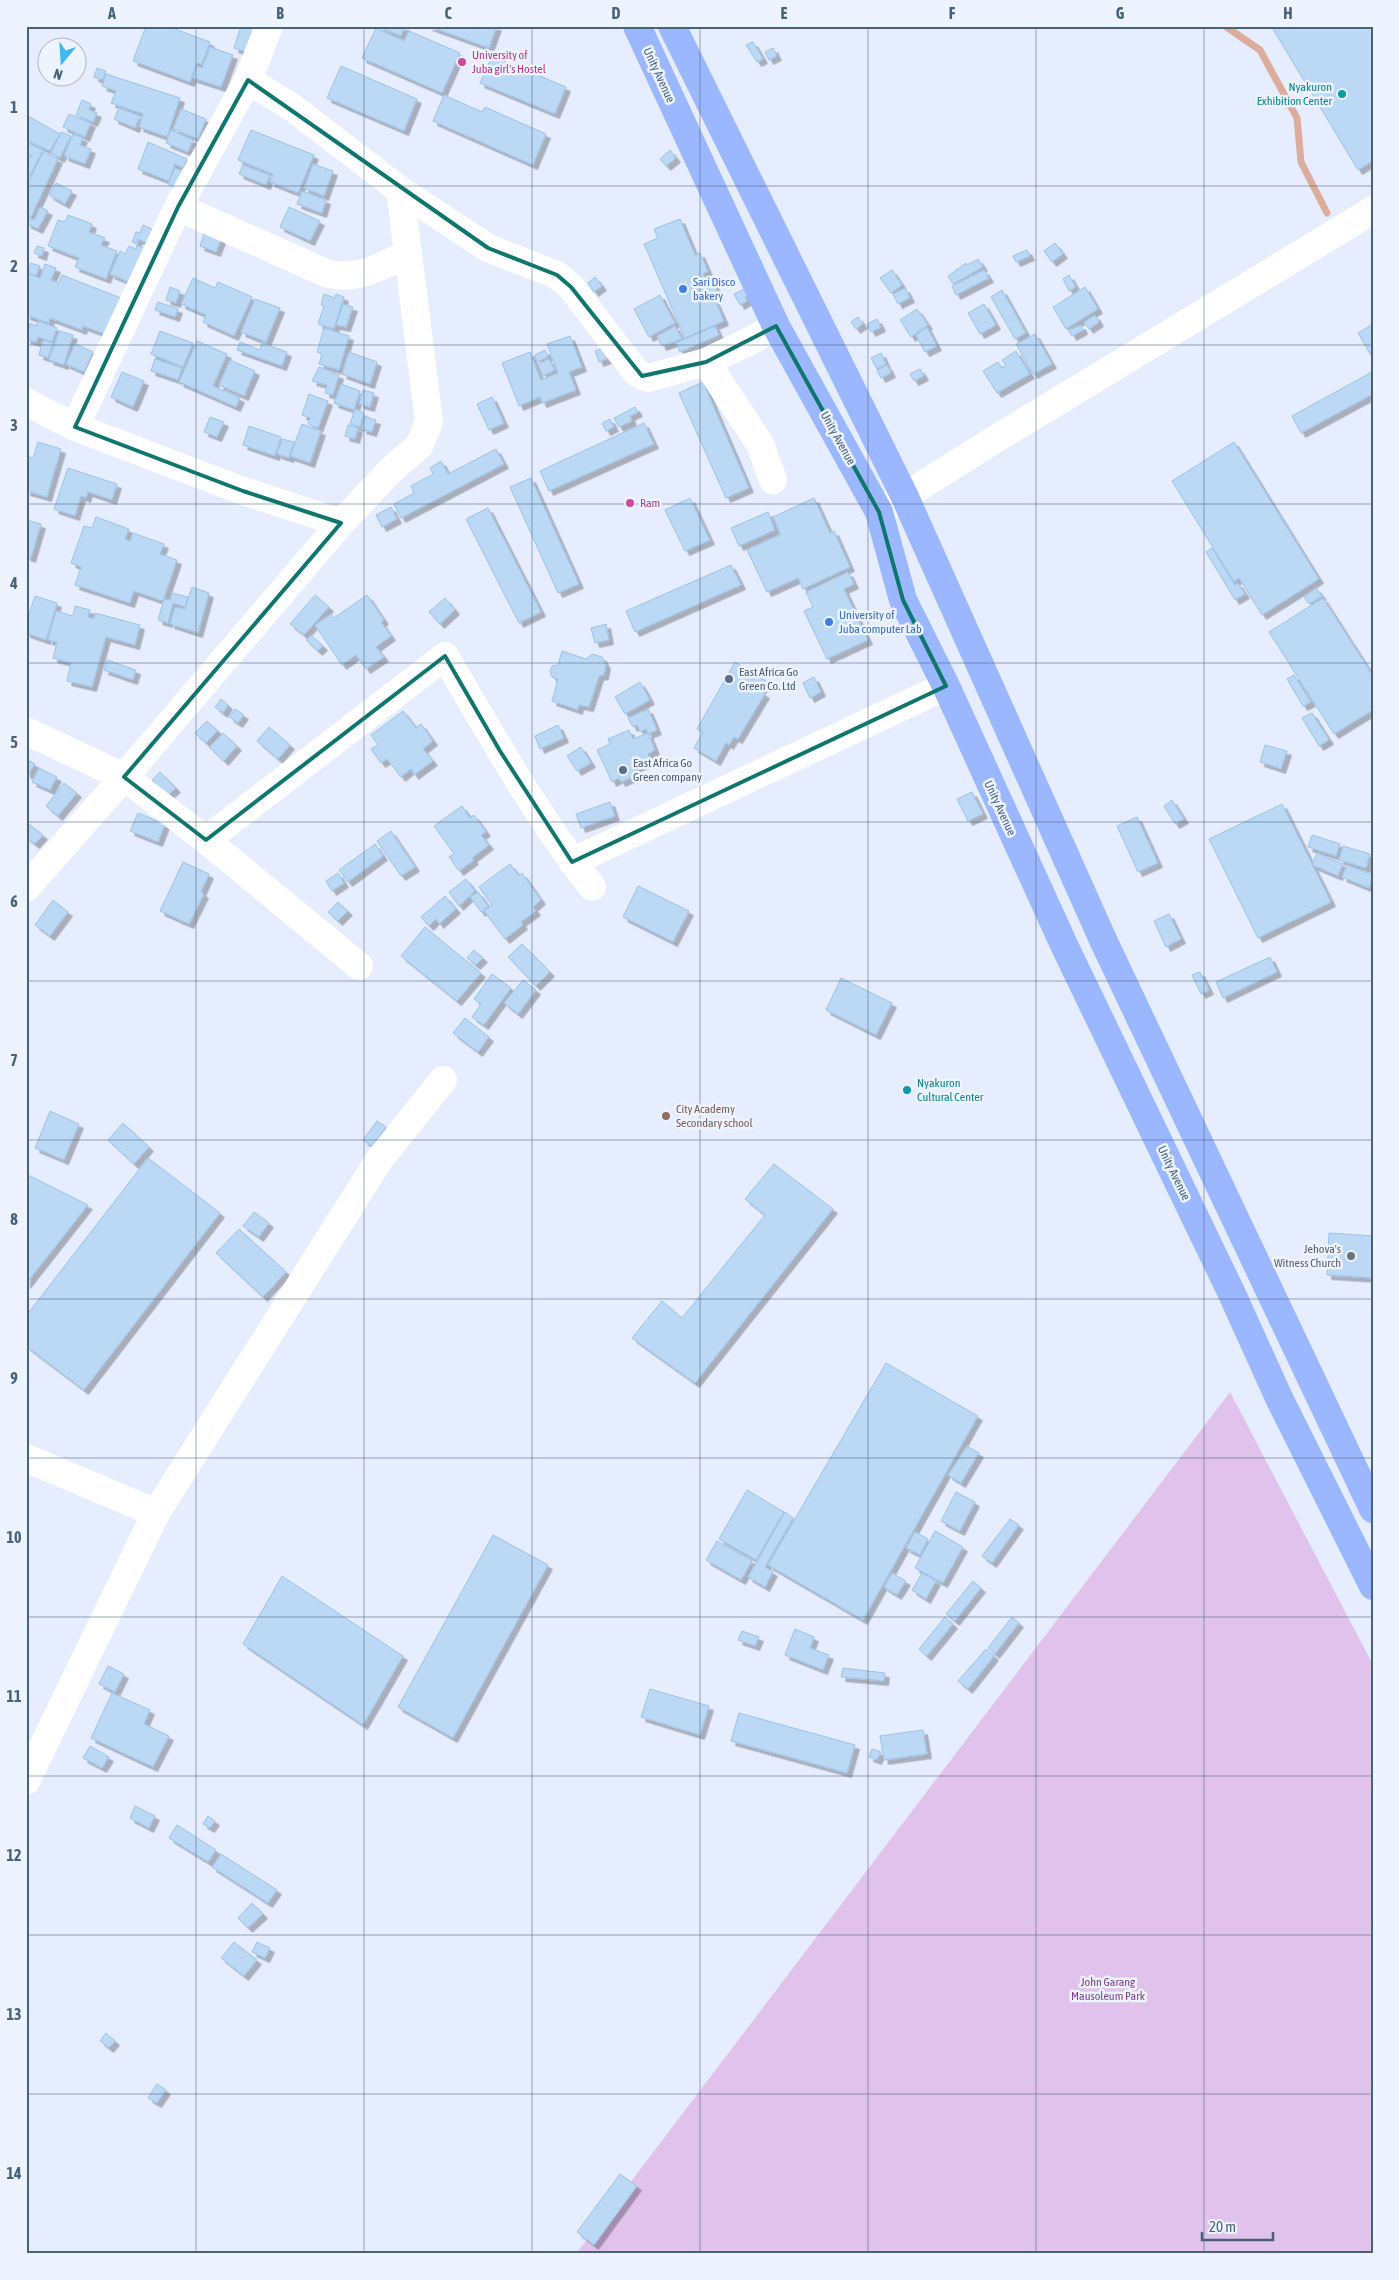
<svg xmlns="http://www.w3.org/2000/svg" width="1399" height="2280" font-family="'Asap Condensed',sans-serif">
<style>
.green{fill:#e0c2ed}
.lines{fill:none;stroke-linecap:round;stroke-linejoin:round}
.stream{stroke:#dcad9d;stroke-width:7}
.building{fill:#bbd8f5;stroke:#9ac3e9;filter:url(#shadow)}
.minor{stroke:#fff;stroke-width:28}
.major{stroke:#9bb7ff;stroke-width:28}
.marked{fill:none;stroke:#0f766e;stroke-width:4;stroke-linejoin:round}
.grid{fill:none;stroke:#486379;stroke-width:1;stroke-opacity:0.55}
.hotel-dot{fill:#d1479c;stroke:#edf3ff;stroke-width:2}
.culture-dot{fill:#0f9aa8;stroke:#edf3ff;stroke-width:2}
.shop-dot{fill:#3f7fe0;stroke:#edf3ff;stroke-width:2}
.service-dot{fill:#5c6f8a;stroke:#edf3ff;stroke-width:2}
.education-dot{fill:#8d6e63;stroke:#edf3ff;stroke-width:2}
.worship-dot{fill:#6b7280;stroke:#edf3ff;stroke-width:2}
.labels{text-anchor:middle;stroke-width:5;stroke-linejoin:round;paint-order:stroke}
.hotel-label{font-size:12px;fill:#b23c85;stroke:#edf3ff;text-anchor:start}
.street-label{font-size:12px;fill:#486379;stroke:#edf3ff}
.culture-label{font-size:12px;fill:#0d838f;stroke:#edf3ff;text-anchor:end}
.shop-label{font-size:12px;fill:#366cbe;stroke:#edf3ff;text-anchor:start}
.service-label{font-size:12px;fill:#4e5e75;stroke:#edf3ff;text-anchor:start}
.education-label{font-size:12px;fill:#785e54;stroke:#edf3ff;text-anchor:start}
.worship-label{font-size:12px;fill:#5b616d;stroke:#edf3ff;text-anchor:end}
.park-label{font-size:12px;fill:#7e448d;stroke:#edf3ff}
.neatline{fill:none;stroke:#486379;stroke-width:2}
.grid-label{font-size:16px;text-anchor:middle;font-weight:bold;fill:#486379}
</style>
<defs>
<filter id="shadow"><feDropShadow dx="4.5" dy="4.5" stdDeviation="0" flood-color="#0004"/></filter>
</defs>
<rect width="100%" height="100%" fill="#e6edfe"/>
<!-- green -->
<path class="green" d="M1230 1392 1373 1665V2254H576Z"/>
<g class="lines">
<!-- stream -->
<path class="stream" d="M1225 26 1260 50 1297 118 1301 162 1327 213"/>
</g>
<!-- building -->
<path class="building" d="M146 26H167L210 42 202 64 197 63 190 82 133 61Z
M241 26 260 30 253 54 234 48Z
M376 26H405L401 36Z
M428 26H497L489 48Z
M1271 26H1373V161L1358 170Z
M376 28 404 41 409 31 460 53 442 93 362 58Z
M753 42 763 59 757 62 746 45Z
M210 47 233 55 221 87 193 78 197 66 202 68Z
M773 48 777 56 769 60 765 52Z
M492 56 566 87 555 114 480 83Z
M341 66 417 99 404 131 327 98Z
M97 68 106 71 102 80 94 77Z
M106 74 180 98 167 137 139 127 143 114 111 103 116 91 102 86Z
M444 95 482 112 485 107 546 134 533 165 433 121Z
M82 100 91 104 89 110 97 113 93 122 76 115Z
M119 108 140 116 135 128 114 119Z
M181 109 206 119 198 139 173 129Z
M69 114 91 123 85 137 63 127Z
M26 115 60 134 50 151 26 140Z
M171 130 193 140 188 152 166 143Z
M251 130 314 155 298 193 270 182 273 174 238 160Z
M61 132 71 136 60 158 51 153Z
M73 134 83 138 80 145 91 149 85 164 64 156Z
M26 142 43 150 30 176 26 174V156L31 158V155L26 153Z
M148 142 187 159 183 168 175 164 169 181 138 169Z
M670 150 676 158 666 166 660 159Z
M43 152 58 159 31 217 26 215V187Z
M313 164 333 171 324 196 304 188Z
M243 165 270 175 266 185 239 174Z
M175 168 188 174 181 190 168 184Z
M56 183 72 191 65 204 49 195Z
M302 191 326 200 322 213 297 204Z
M40 207 48 211 38 229 26 223 29 218 34 220Z
M289 207 320 221 310 241 280 227Z
M68 215 92 224 89 232 105 238 101 245 117 251 106 279 75 267 79 258 48 246 58 220 65 222Z
M680 219 695 255 700 253 708 271 703 274 706 281 712 279 719 296 714 298 724 321 685 338 644 244 658 238 654 229Z
M143 225 158 232 153 246 138 239 136 244 132 242 136 232 140 233Z
M205 231 222 237 216 252 200 246Z
M1055 243 1063 254 1052 262 1044 251Z
M137 245 146 249 136 285 110 274 120 251 125 254 129 246 136 249Z
M37 246 44 248 42 256 34 253Z
M1027 250 1030 256 1016 262 1013 256Z
M978 259 983 267 953 284 948 276 966 263 967 265Z
M31 263 40 266 36 276 27 273Z
M45 264 56 268 51 280 59 283 62 275 126 300 113 337 83 326 82 330 50 318 49 323 26 315 27 273 40 278Z
M892 270 902 285 891 293 880 278Z
M984 270 989 278 956 295 952 286Z
M1069 275 1076 287 1069 291 1063 279Z
M595 277 602 286 594 292 588 283Z
M193 278 215 288 218 282 252 297 234 336 203 322 206 315 181 304Z
M170 287 180 291 176 303 166 300Z
M749 287 752 294 745 297 747 301 740 305 734 294Z
M1085 287 1098 309 1066 329 1053 307Z
M905 288 910 298 898 304 893 294Z
M1002 290 1026 333 1015 339 991 297Z
M324 294 335 298 336 294 344 297 334 329 318 324 324 306 321 305Z
M660 295 675 323 649 337 634 309Z
M255 299 280 308 266 342 241 332Z
M158 302 178 309 175 317 155 310Z
M343 304 353 307 346 327 336 325Z
M984 304 996 325 980 334 968 313Z
M917 309 928 325 911 337 900 320Z
M1095 315 1099 322 1089 329 1084 322Z
M858 317 863 324 856 329 851 322Z
M877 319 881 327 871 332 867 324Z
M38 321 57 328 52 342 38 337 36 342 26 339 30 323 36 326Z
M1373 324V359L1358 333Z
M1081 325 1083 330 1072 336 1069 330Z
M675 326 682 339 662 346 657 336Z
M715 326 719 335 680 352 676 343Z
M927 327 937 346 925 352 916 335Z
M324 328 349 336 339 370 319 364 322 354 317 352Z
M59 331 73 335 64 365 49 360Z
M160 331 193 343 183 367 151 354Z
M1035 334 1052 364 1033 374 1016 344Z
M570 336 582 367 569 372 576 390 542 403 540 397 519 406 502 363 530 352 541 380 558 373 547 344Z
M43 340 53 343 48 358 39 355Z
M197 341 227 354 213 386 240 398 236 407 179 382Z
M240 342 260 350 262 343 287 352 282 366 237 350Z
M75 344 93 352 84 372 66 364Z
M608 346 612 357 599 362 595 351Z
M545 350 548 357 537 362 535 355Z
M1016 351 1030 374 997 393 983 371 998 362 1002 368 1006 366 1002 360Z
M349 352 377 362 370 384 342 374Z
M881 353 886 364 877 369 871 358Z
M155 359 182 368 178 380 151 371Z
M549 359 555 370 543 376 538 364Z
M230 360 255 371 244 396 219 385Z
M887 365 891 373 881 378 877 370Z
M319 367 339 375 333 395 325 393 327 385 312 381Z
M920 369 924 376 914 381 910 374Z
M122 372 144 381 133 407 111 397Z
M1372 372 1373 394 1301 433 1292 416Z
M703 382 749 488 726 498 679 393Z
M341 384 360 391 354 410 334 403Z
M363 390 374 393 370 407 359 404Z
M309 394 328 401 318 428 308 424 310 418 302 415Z
M492 397 504 423 489 430 477 404Z
M635 407 638 412 630 416 632 421 619 427 614 418Z
M355 409 364 413 360 427 350 424Z
M210 417 224 422 217 437 204 432Z
M365 417 376 420 372 432 362 429Z
M610 419 614 427 606 431 602 423Z
M644 423 654 444 549 491 540 471Z
M302 424 321 431 310 463 290 456Z
M348 425 358 428 355 439 345 436Z
M249 426 281 437 275 456 243 445Z
M282 439 294 442 289 458 277 454Z
M38 442 61 449 47 497 26 491 28 476H26V456L33 458Z
M1234 442 1319 579 1262 615 1239 578 1234 582 1172 481Z
M496 449 504 464 401 518 394 504 414 493 411 486 433 474 430 468 441 461 448 474Z
M68 468 117 484 112 500 88 492 86 498 81 496 75 516 54 509Z
M531 478 579 584 558 593 510 487Z
M690 498 710 540 685 551 665 510Z
M814 498 830 533 834 531 850 567 803 589 798 578 767 592 747 550 781 534 773 517Z
M391 507 397 519 382 527 376 515Z
M488 508 541 612 519 623 466 519Z
M768 512 775 530 739 546 731 528Z
M96 517 129 529 125 539 130 541 133 533 164 544 160 554 177 560 163 601 134 591 130 603 75 585 81 567 71 563 84 526 92 528Z
M26 520 41 524 31 558 26 556Z
M1212 548 1235 585 1238 583 1245 594 1235 600 1206 552Z
M731 565 741 585 635 632 626 611Z
M848 572 854 584 844 589 868 640 827 659 804 611 813 607 806 592Z
M192 587 209 593 198 633 170 624 175 607 185 609Z
M1316 588 1322 596 1309 604 1304 597Z
M172 593 188 597 185 607 173 603 168 623 158 620 164 599 170 600Z
M315 595 329 607 304 635 290 624Z
M367 595 384 620 381 622 391 636 376 647 384 657 366 669 356 655 342 665 315 625 331 614 334 618Z
M35 596 57 603 46 640 26 633V624Z
M445 598 455 610 440 624 429 612Z
M1323 598 1373 676V710L1334 734 1269 632Z
M75 606 90 610 88 617 94 619 95 613 140 625 135 645 106 637 92 687 67 681 71 663 53 658 57 642 48 640 56 611 73 616Z
M606 624 609 640 595 643 591 628Z
M311 635 323 646 318 651 306 640Z
M562 651 586 659 592 654 602 657 606 665 604 675 599 676 589 707 579 705 578 710 552 701 558 679 552 677 550 671 552 666 558 665Z
M107 660 136 670 133 680 104 670Z
M735 662 766 681 760 691 765 694 738 739 734 737 729 745 726 743 716 761 694 748 703 732 697 729Z
M1294 675 1311 702 1303 706 1287 679Z
M814 677 821 692 810 698 803 683Z
M640 682 650 700 625 714 615 697Z
M221 699 228 705 223 713 215 707Z
M235 709 244 715 238 723 229 717Z
M648 709 657 730 648 734 646 729 640 732 637 725 633 727 628 718Z
M403 711 416 728 421 724 433 741 423 749 433 761 414 775 411 769 401 777 387 759 381 763 371 749 378 745 371 735Z
M1312 713 1329 740 1319 746 1302 718Z
M207 721 218 731 206 743 195 733Z
M558 725 564 738 540 749 535 736Z
M269 727 290 745 278 759 257 741Z
M629 730 633 739 648 733 655 750 648 754 651 761 634 768 637 775 621 782 619 778 612 782 597 750 610 744 608 739Z
M223 733 237 746 224 761 209 747Z
M1265 745 1287 751 1281 769 1260 762Z
M581 747 591 763 577 771 567 756Z
M26 759 35 764 28 775 26 773Z
M39 768 57 777 50 790 32 782Z
M160 772 176 788 168 795 152 780Z
M64 783 77 793 58 816 46 806Z
M972 792 983 814 968 821 957 799Z
M1172 800 1184 819 1175 824 1164 806Z
M610 802 615 816 581 828 576 814Z
M1282 804 1331 902 1258 938 1209 839Z
M462 806 470 818 474 815 486 832 481 835 489 845 472 858 474 860 459 871 449 857 454 854 434 826Z
M138 813 165 824 158 842 130 831Z
M1137 817 1158 863 1138 872 1117 826Z
M26 822 43 835 35 844 26 837Z
M391 831 415 867 401 876 377 841Z
M1312 835 1340 844 1336 856 1308 847Z
M375 844 383 856 348 882 339 870Z
M1343 846 1370 854 1366 868 1339 860Z
M1317 853 1343 864 1338 876 1312 865Z
M183 862 209 874 201 892 204 894 189 924 160 911Z
M510 864 519 876 522 873 541 900 533 907 536 911 521 922 523 925 505 939 484 911 492 905 479 887Z
M1347 865 1373 875 1369 888 1342 877Z
M338 873 344 883 332 891 326 881Z
M466 879 475 891 459 906 449 892Z
M638 886 689 911 673 942 623 917Z
M478 892 488 906 481 912 470 897Z
M445 896 456 909 439 924 436 919 429 926 421 917Z
M53 900 68 912 50 936 35 925Z
M338 902 348 911 338 921 328 912Z
M1169 914 1181 939 1166 947 1154 921Z
M425 927 481 973 457 1001 401 956Z
M522 944 550 972 536 986 508 957Z
M474 950 483 958 476 965 467 958Z
M1270 957 1277 972 1223 998 1216 982Z
M1200 972 1209 990 1201 994 1192 975Z
M492 974 511 988 484 1025 472 1017 481 1004 474 999Z
M841 978 892 1003 876 1035 826 1010Z
M523 980 536 990 518 1014 504 1003Z
M465 1018 489 1037 478 1052 453 1033Z
M50 1111 79 1124 64 1160 35 1148Z
M377 1121 386 1127 372 1146 363 1140Z
M123 1123 149 1147 134 1164 108 1140Z
M148 1158 220 1213 84 1390 26 1346V1316Z
M774 1164 833 1209 695 1383 632 1338 662 1301 682 1318 765 1215 745 1199Z
M26 1174 88 1205 26 1284Z
M254 1212 269 1223 259 1237 243 1226Z
M239 1229 286 1272 263 1297 216 1253Z
M1329 1233 1373 1236V1278L1327 1275Z
M886 1363 978 1416 863 1620 768 1565Z
M967 1446 979 1453 961 1483 948 1475Z
M747 1490 784 1512 756 1560 719 1539Z
M956 1492 975 1502 960 1531 941 1521Z
M785 1512 793 1518 765 1567 773 1572 765 1587 748 1577Z
M1010 1519 1019 1525 992 1563 982 1556Z
M935 1531 963 1547 943 1583 915 1568Z
M915 1532 928 1539 920 1555 906 1548Z
M493 1535 548 1565 453 1738 398 1707Z
M717 1541 752 1561 741 1580 706 1560Z
M892 1573 906 1581 897 1595 884 1587Z
M922 1573 936 1581 926 1599 912 1590Z
M282 1576 403 1656 363 1725 243 1644Z
M973 1581 981 1588 955 1621 946 1614Z
M945 1617 953 1624 927 1656 919 1649Z
M1012 1617 1019 1623 995 1654 988 1648Z
M795 1629 814 1637 810 1648 829 1655 823 1670 785 1655Z
M742 1631 759 1637 755 1646 738 1640Z
M986 1649 994 1656 968 1689 958 1681Z
M108 1666 124 1674 115 1692 99 1684Z
M843 1668 885 1673 884 1681 841 1677Z
M650 1689 709 1706 700 1735 641 1717Z
M112 1693 150 1710 144 1724 169 1736 153 1767 91 1738Z
M739 1713 855 1745 847 1773 731 1741Z
M923 1730 927 1754 884 1760 880 1736Z
M90 1746 109 1757 102 1768 83 1758Z
M872 1749 881 1752 877 1760 869 1757Z
M135 1806 155 1816 149 1828 130 1818Z
M208 1816 215 1821 210 1828 203 1824Z
M177 1825 216 1850 208 1862 169 1838Z
M221 1854 277 1890 268 1903 212 1867Z
M252 1903 263 1914 248 1928 238 1918Z
M234 1942 257 1960 244 1976 221 1958Z
M257 1942 270 1948 265 1958 252 1952Z
M106 2033 115 2041 109 2048 100 2041Z
M157 2084 166 2090 157 2103 148 2098Z
M620 2174 637 2186 594 2245 577 2232Z"/>
<g class="lines">
<!-- minor -->
<path class="minor" d="M248 80 293 108 400 190 488 248 557 275 571 287 635 371 642 376 648 378 706 362 754 339 776 326
M178 207 328 274C361 280 378 267 408 254
M706 362 760 444 773 480
M26 402 75 427 243 491 341 523 392 469 419 446 429 422 400 190
M75 427 178 207 248 80 269 26
M879 512 999 437 1373 210
M26 731 124 777 206 840 359 966
M206 840 445 656C491 735 536 815 592 887
M572 862 946 686
M26 888 124 777 341 523
M26 1458 156 1513
M26 1781 156 1513 379 1160 443 1080"/>
<!-- major -->
<path class="major" d="M637 26 776 326 879 512 903 600 946 686 1065 947 1232 1294 1279 1398 1373 1586
M672 26 904 495 1104 942 1373 1509"/>
</g>
<!-- marked area -->
<path class="marked" d="M248 80 488 248 557 275 571 287 642 376 706 362 776 326 879 512 903 600 946 686 572 862 500 751 445 656 206 840 124 777 341 523 243 491 75 427 178 207Z"/>
<!-- grid -->
<path class="grid" d="M196 26V2254M364 26V2254M532 26V2254M700 26V2254M868 26V2254M1036 26V2254M1204 26V2254M26 186H1373M26 345H1373M26 504H1373M26 663H1373M26 822H1373M26 981H1373M26 1140H1373M26 1299H1373M26 1458H1373M26 1617H1373M26 1776H1373M26 1935H1373M26 2094H1373"/>
<!-- markers -->
<g class="hotel-dot">
<circle cx="462" cy="62" r="5"/>
<circle cx="630" cy="503" r="5"/>
</g>
<g class="culture-dot">
<circle cx="1342" cy="94" r="5"/>
<circle cx="907" cy="1090" r="5"/>
</g>
<g class="shop-dot">
<circle cx="683" cy="289" r="5"/>
<circle cx="829" cy="622" r="5"/>
</g>
<g class="service-dot">
<circle cx="729" cy="679" r="5"/>
<circle cx="623" cy="770" r="5"/>
</g>
<circle class="education-dot" cx="666" cy="1116" r="5"/>
<circle class="worship-dot" cx="1351" cy="1256" r="5"/>
<g class="labels">
<!-- hotel labels -->
<g class="hotel-label">
<text x="472" y="59">University of<tspan x="472" dy="14">Juba girl's Hostel</tspan></text>
<text x="640" y="507">Ram</text>
</g>
<!-- street labels -->
<g class="street-label">
<text transform="translate(659 75) rotate(65)" y="4">Unity Avenue</text>
<text transform="translate(838 438) rotate(61)" y="4">Unity Avenue</text>
<text transform="translate(1000 808) rotate(65)" y="4">Unity Avenue</text>
<text transform="translate(1174 1173) rotate(64)" y="4">Unity Avenue</text>
</g>
<!-- culture labels -->
<g class="culture-label">
<text x="1332" y="91">Nyakuron<tspan x="1332" dy="14">Exhibition Center</tspan></text>
<text x="917" y="1087" text-anchor="start">Nyakuron<tspan x="917" dy="14">Cultural Center</tspan></text>
</g>
<!-- shop labels -->
<g class="shop-label">
<text x="693" y="286">Sari Disco<tspan x="693" dy="14">bakery</tspan></text>
<text x="839" y="619">University of<tspan x="839" dy="14">Juba computer Lab</tspan></text>
</g>
<!-- service labels -->
<g class="service-label">
<text x="739" y="676">East Africa Go<tspan x="739" dy="14">Green Co. Ltd</tspan></text>
<text x="633" y="767">East Africa Go<tspan x="633" dy="14">Green company</tspan></text>
</g>
<!-- education labels -->
<g class="education-label">
<text x="676" y="1113">City Academy<tspan x="676" dy="14">Secondary school</tspan></text>
</g>
<!-- worship labels -->
<g class="worship-label">
<text x="1341" y="1253">Jehova's<tspan x="1341" dy="14">Witness Church</tspan></text>
</g>
<!-- park labels -->
<g class="park-label">
<text x="1108" y="1986">John Garang<tspan x="1108" dy="14">Mausoleum Park</tspan></text>
</g>
</g>
<!-- border -->
<rect width="1399" height="2280" fill="none" stroke="#edf3ff" stroke-width="55"/>
<!-- north arrow -->
<g transform="translate(62 62) rotate(198)"><circle r="24" fill="#edf3ff" stroke="#abb9c9"/>
<path d="M0-4L9 19L0 12L-9 19Z" fill="#42b8f0"/>
<text y="-8" font-size="14" font-weight="bold" text-anchor="middle" fill="#486379">N</text>
</g>
<!-- scale -->
<path d="M1202 2232v8h71v-8" fill="none" stroke="#486379" stroke-width="2.5"/>
<text x="1209" y="2232" font-size="15" fill="#486379" stroke="#edf3ff" stroke-width="4" paint-order="stroke">20 m</text>
<rect x="28" y="28" width="1344" height="2224" class="neatline"/>
<g class="grid-label">
<text x="112" y="19">A</text>
<text x="280" y="19">B</text>
<text x="448" y="19">C</text>
<text x="616" y="19">D</text>
<text x="784" y="19">E</text>
<text x="952" y="19">F</text>
<text x="1120" y="19">G</text>
<text x="1288" y="19">H</text>
<text x="14" y="113">1</text>
<text x="14" y="272">2</text>
<text x="14" y="431">3</text>
<text x="14" y="589">4</text>
<text x="14" y="748">5</text>
<text x="14" y="907">6</text>
<text x="14" y="1066">7</text>
<text x="14" y="1225">8</text>
<text x="14" y="1384">9</text>
<text x="14" y="1543">10</text>
<text x="14" y="1702">11</text>
<text x="14" y="1861">12</text>
<text x="14" y="2020">13</text>
<text x="14" y="2179">14</text>
</g>
</svg>
